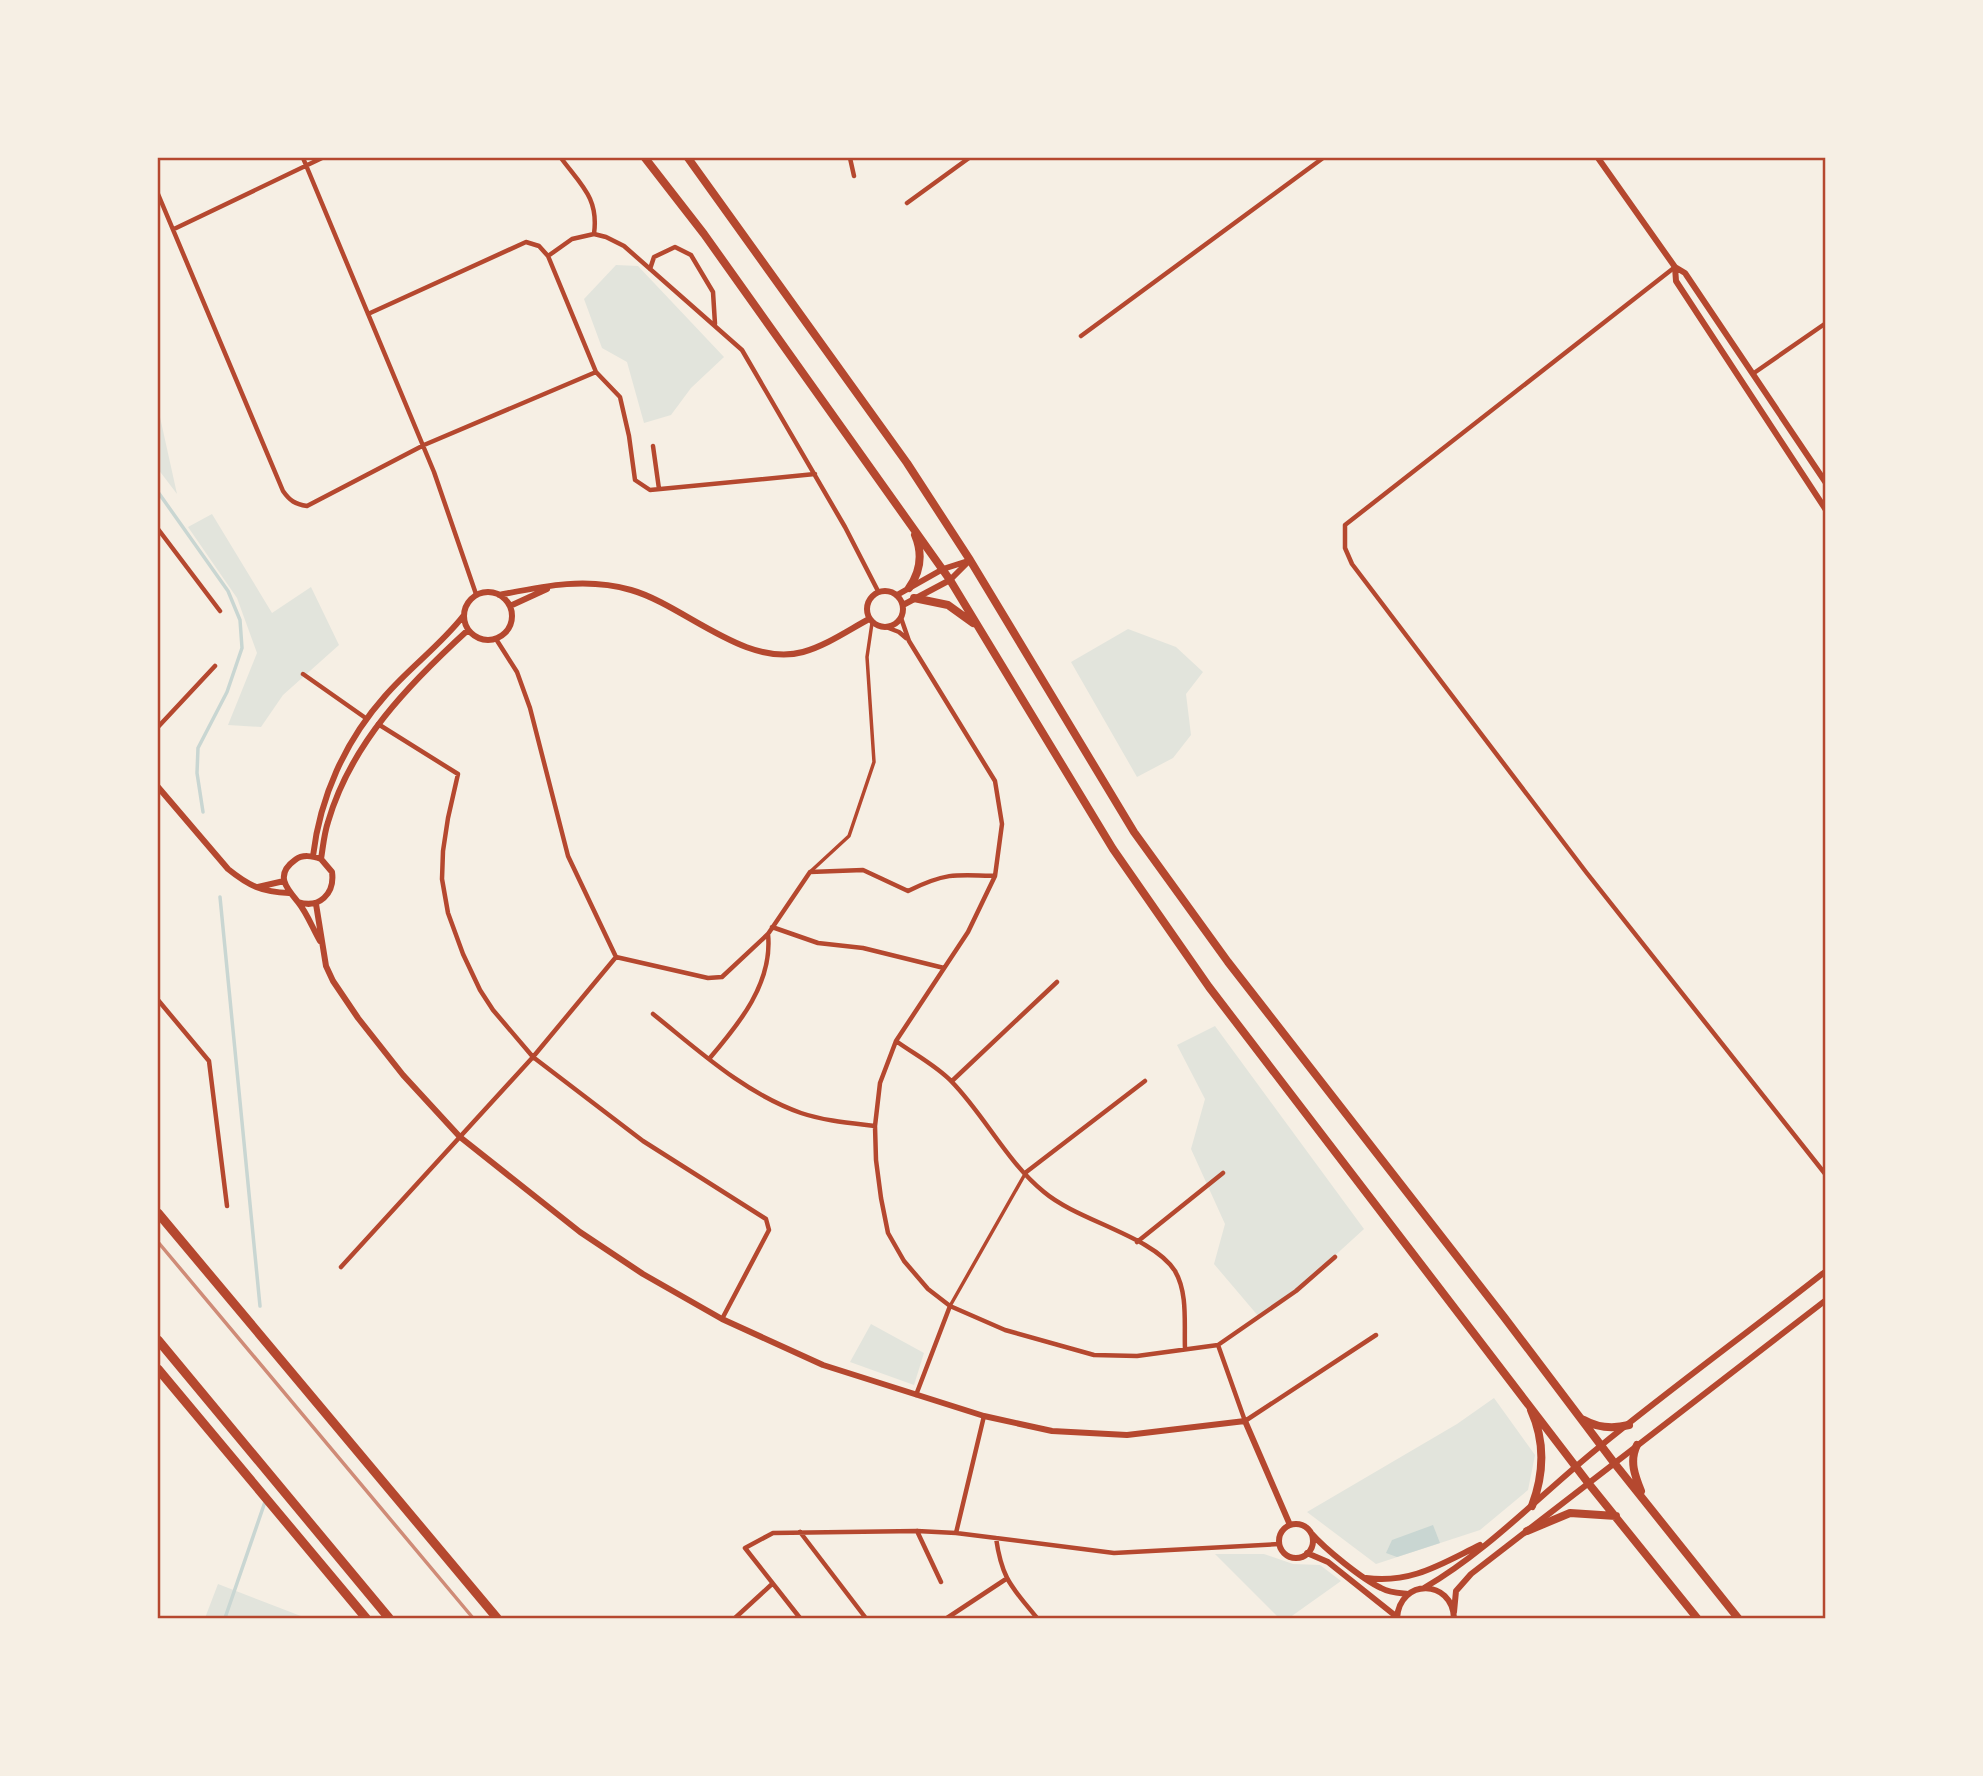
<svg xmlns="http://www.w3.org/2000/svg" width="1983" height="1776" font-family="'Exo 2',sans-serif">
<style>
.green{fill:#e2e4dc}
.water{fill:#c9d6d2}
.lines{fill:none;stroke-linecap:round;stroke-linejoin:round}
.stream{stroke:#c9d6d2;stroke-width:3.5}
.pedestrian{stroke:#b5482f;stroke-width:3.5}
.minor{stroke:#b5482f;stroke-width:4.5}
.tertiary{stroke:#b5482f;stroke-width:6}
.trunk{stroke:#b5482f;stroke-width:8}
.motorway{stroke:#b5482f;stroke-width:9}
.rail{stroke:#cf8b77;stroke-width:3.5}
.neatline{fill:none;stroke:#b5482f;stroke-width:2.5}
</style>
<rect width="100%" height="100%" fill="#f6efe4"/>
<!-- green -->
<path class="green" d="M616 265 638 266 724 357 691 388 671 415 644 423 627 362 602 348 584 299Z
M158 408 177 494 158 469Z
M212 514 272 613 311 587 339 645 283 695 261 727 228 725 257 653 237 598 188 527Z
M1128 629 1176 647 1203 672 1186 694 1191 735 1173 758 1137 777 1071 662Z
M1215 1026 1364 1229 1296 1291 1259 1317 1214 1264 1225 1224 1191 1149 1205 1099 1177 1045Z
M871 1324 924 1353 914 1385 850 1362Z
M1494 1398 1535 1455 1528 1490 1480 1530 1376 1564 1307 1512 1457 1424Z
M1215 1554H1264L1293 1564 1320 1565 1341 1581 1289 1618H1279Z
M218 1584 306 1618H205Z"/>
<!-- water -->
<path class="water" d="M1433 1525 1440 1543 1397 1557 1386 1553 1392 1540Z"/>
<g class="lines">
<!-- stream -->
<path class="stream" d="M158 492 228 591 240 620 242 648 227 692 198 748 197 773 203 812
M220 897 260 1306
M225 1618 266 1499"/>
<!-- pedestrian -->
<path class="pedestrian" d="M810 872 849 836 874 762 867 657 872 623
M950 1306 1025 1174"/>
<!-- minor -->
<path class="minor" d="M303 158 434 472 476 594
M850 158 854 176
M158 194 283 491C290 501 295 504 307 506L424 445 596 372
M907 203 969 158
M174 229 322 158
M594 234 606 237 624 246 742 350 845 527 878 591
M548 256 572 239 594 234C599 198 581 185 561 158
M1675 267 1345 525V548L1352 564 1586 872 1826 1175
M650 269 654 257 675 247 691 255 713 292 715 324
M368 314 526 242 539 246 548 256 596 372 620 397 629 436 635 480 650 490 815 474
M1081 336 1323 158
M1754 373 1826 323
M653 446 659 489
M158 529 220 611
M901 618 909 641 995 781 1002 824 995 876 968 932 896 1041 880 1083 875 1126 876 1160 881 1198 888 1233 904 1261 928 1289 950 1306 1005 1330 1094 1355 1137 1356 1218 1345 1296 1291 1335 1257
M886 627 899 632 906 638
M303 674 367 719
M378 724 458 774 448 818 443 851 442 879 448 913 463 954 480 990 493 1010 533 1057 643 1141 766 1219 769 1230 722 1319
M158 727 215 666
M772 927 818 943 863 948 944 968
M616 957 708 978 722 977 768 934 810 872 863 870 908 891C944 873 955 874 995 876
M158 1000 209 1061 227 1206
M653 1014C698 1050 744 1093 801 1113 825 1121 850 1123 875 1126
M896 1041C914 1054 937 1066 952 1082 985 1116 1007 1162 1044 1192 1078 1221 1153 1236 1175 1271 1188 1293 1184 1324 1185 1349
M709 1059C739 1024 773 983 768 934
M952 1081 1057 982
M1025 1173 1145 1081
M1137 1242 1223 1173
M341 1267 533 1057 616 957 568 856 530 708 517 672 496 639
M1218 1345 1245 1421 1376 1335
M916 1395 950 1306
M917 1531 941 1582
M800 1532 865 1617
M956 1533 984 1416
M996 1538C1002 1580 1012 1587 1037 1618
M735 1618 772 1584
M800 1618 745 1548 773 1533 917 1531 956 1533 1114 1553 1279 1544
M947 1618 1006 1579"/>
<!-- tertiary -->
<path class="tertiary" d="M1598 158 1675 267 1685 273 1826 483
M1675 267 1676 281 1826 510
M867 609a18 18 0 1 1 36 0a18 18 0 1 1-36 0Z
M464 616a24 24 0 1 1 48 0a24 24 0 1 1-48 0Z
M499 595C544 586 586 577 631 590 684 605 745 668 803 652 827 645 847 631 869 619
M897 595 943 569 968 561
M903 605 950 580 970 560
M510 606 547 589
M158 787 228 869C249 886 262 892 289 893
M313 856C320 797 345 741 385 696 410 667 441 645 464 615
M321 859C323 847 324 834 328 822 351 743 409 684 468 630
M258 887 284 881
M298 902C319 909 335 894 332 872L321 859C312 856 303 854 295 860 274 875 287 889 298 902 307 913 313 929 320 941
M316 904 326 966 333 981 358 1018 403 1075 460 1137 580 1232 643 1274 722 1319 823 1365 984 1416 1052 1431 1127 1435 1245 1421 1290 1525
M1279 1541a17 17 0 1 1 34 0a17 17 0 1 1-34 0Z
M1311 1533C1325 1549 1362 1579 1381 1588 1390 1593 1399 1593 1408 1594
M1307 1553 1328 1562 1397 1617
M1366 1578C1411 1584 1441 1564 1480 1545
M1424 1588C1489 1550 1540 1495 1598 1448 1673 1387 1750 1331 1826 1271
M1454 1612 1456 1591 1471 1574 1826 1300
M1397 1618C1400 1578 1452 1579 1454 1618"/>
<!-- trunk -->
<path class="trunk" d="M645 158 704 234 950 580 1113 849 1209 987 1589 1484 1697 1618
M688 158 907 463 970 560 1134 832 1228 962 1504 1317 1615 1464 1738 1618
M909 588C921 571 923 554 915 535
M914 598 948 605 973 623
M1531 1410C1545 1441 1544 1474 1532 1506
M1584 1420C1598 1428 1613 1429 1629 1425
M1637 1445C1629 1461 1635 1476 1641 1491
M1527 1531 1570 1513 1616 1516"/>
<!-- motorway -->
<path class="motorway" d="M158 1213 497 1618
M158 1340 389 1618
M158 1369 366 1618"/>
<!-- rail -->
<path class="rail" d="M158 1242 473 1618"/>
</g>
<!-- border -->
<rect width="1983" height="1776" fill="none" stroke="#f6efe4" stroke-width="318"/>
<rect x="159" y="159" width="1665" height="1458" class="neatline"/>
</svg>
